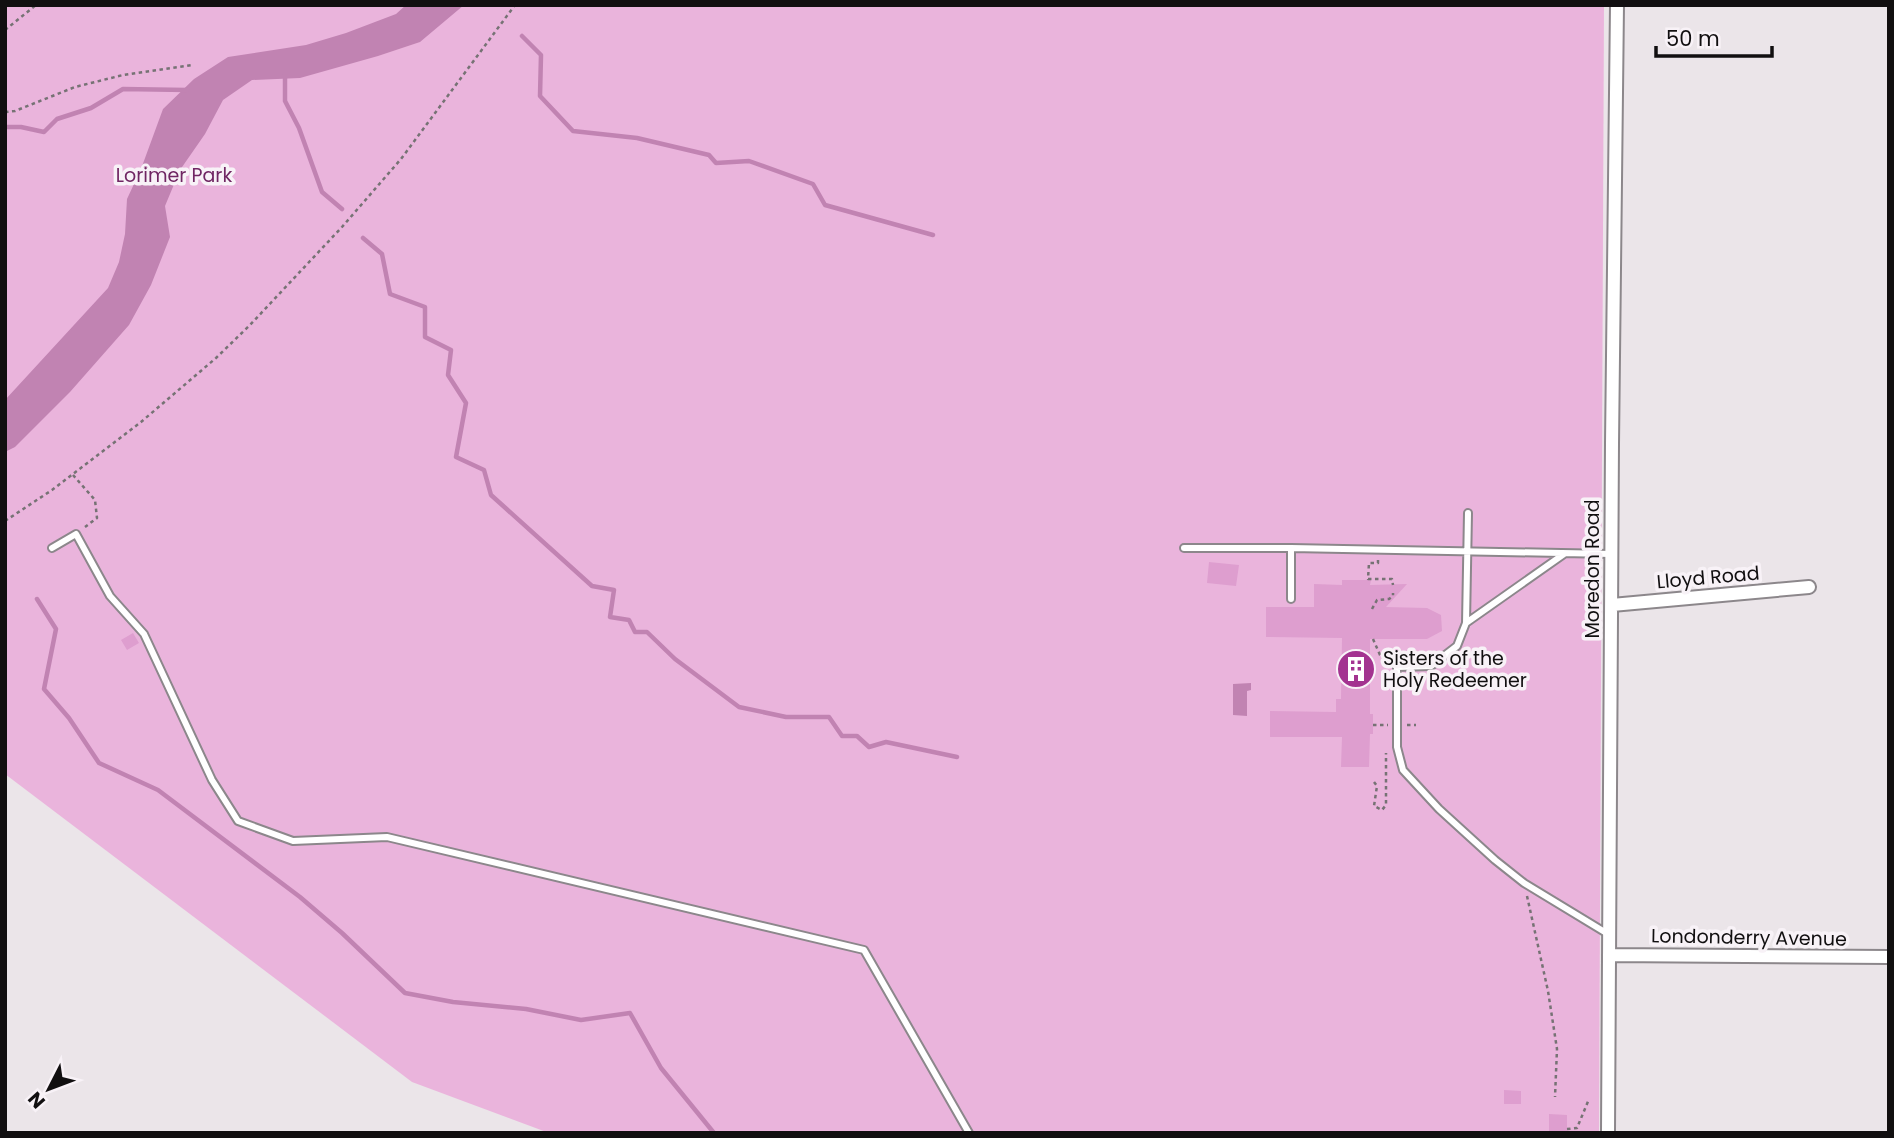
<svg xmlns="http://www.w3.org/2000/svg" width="1894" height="1138" font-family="Poppins,sans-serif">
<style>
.green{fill:#eab4dc}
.water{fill:#c183b2}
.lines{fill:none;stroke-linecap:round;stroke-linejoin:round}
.stream{stroke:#c183b2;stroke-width:4.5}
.building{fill:#de9ecf}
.lane-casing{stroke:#8c878b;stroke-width:10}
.street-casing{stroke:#8c878b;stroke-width:16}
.path{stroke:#767274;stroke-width:2.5;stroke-dasharray:3.5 3.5;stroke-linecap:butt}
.lane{stroke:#fff;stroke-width:6}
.street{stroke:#fff;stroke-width:12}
.labels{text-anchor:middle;stroke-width:7;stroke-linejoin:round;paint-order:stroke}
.park-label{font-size:19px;fill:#702663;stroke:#f8f2f7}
.street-label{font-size:19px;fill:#110f10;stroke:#f8f2f7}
.poi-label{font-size:19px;fill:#110f10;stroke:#f8f2f7;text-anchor:start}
</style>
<rect width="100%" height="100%" fill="#ebe5e9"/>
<!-- green -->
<path class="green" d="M5 5H1604L1599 1133H549L412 1082 5 774Z"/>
<!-- water -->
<path class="water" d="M406 5H464L420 42 378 56 300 78 252 80 223 100 205 134 180 170 165 206 170 237 151 285 129 325 70 392 15 447 5 452V400L108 288 119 262 125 234 127 199 141 169 163 109 194 79 228 57 306 45 346 33 396 14Z
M1251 683V690L1247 691V716L1233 715V684Z"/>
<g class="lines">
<!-- stream -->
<path class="stream" d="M522 36 541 55 540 96 573 131 637 138 709 155 716 163 749 161 813 184 825 205 933 235
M285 75V101L299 128 322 192 342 209
M5 127H21L44 132 57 119 91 108 123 89 187 90
M363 238 382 254 390 294 425 307V337L451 350 448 375 466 403 456 457 484 470 491 495 592 586 614 590 610 617 629 620 635 632H647L675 659 739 707 786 717H829L842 736H857L869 747 886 742 957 757
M37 599 56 629 44 689 69 718 99 763 158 790 300 897 342 933 405 993 453 1002 526 1009 581 1020 630 1013 661 1068 714 1133"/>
</g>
<!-- building -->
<path class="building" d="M1209 562 1239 565 1236 586 1207 583Z
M1342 580H1371L1370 585 1407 584 1386 607 1427 608 1441 615 1442 631 1427 639H1370V714H1373V734H1370L1369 767H1341L1342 737H1270V711L1336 712V699H1341L1342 638 1266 637V607H1314V584L1342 585Z
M133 633 139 643 127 650 121 640Z
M1504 1090 1521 1091V1104H1504Z
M1549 1114 1567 1115V1133H1549Z"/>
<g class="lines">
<defs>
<path id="lane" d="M1468 513 1466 623 1457 646 1431 666 1397 667V747L1403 770 1439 809 1495 860 1524 883 1608 934
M52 548 76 534 110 596 144 634 212 780 238 821 293 841 387 837 864 950 969 1133
M1184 548H1291L1612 554
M1291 599V548
M1466 623 1564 554"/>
<path id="street" d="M1612 605 1809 587
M1609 955 1889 957
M1608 1133 1612 444 1617 5"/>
</defs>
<!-- lane casing -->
<use href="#lane" class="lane-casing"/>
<!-- street casing -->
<use href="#street" class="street-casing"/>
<!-- path -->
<path class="path" d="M5 30 36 5
M5 112 15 111 75 87 123 75 192 65
M73 475 95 500 97 518 85 527
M5 521 52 490 141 422 216 358 250 325 342 227 401 159 515 5
M1378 560V563H1369L1368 579H1392L1393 585
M1372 609 1377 600 1389 599 1393 596V593
M1373 639 1380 655 1385 659H1391
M1373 725H1388
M1407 725H1416
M1374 782 1377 786 1374 806 1382 810 1386 805V753
M1527 896 1548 991 1557 1049 1555 1097
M1567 1129 1577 1128 1589 1099"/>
<!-- lane -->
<use href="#lane" class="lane"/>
<!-- street -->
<use href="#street" class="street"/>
</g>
<!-- icons -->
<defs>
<symbol id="building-disc" viewBox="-11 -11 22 22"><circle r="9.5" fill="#a33390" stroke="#f8f2f7"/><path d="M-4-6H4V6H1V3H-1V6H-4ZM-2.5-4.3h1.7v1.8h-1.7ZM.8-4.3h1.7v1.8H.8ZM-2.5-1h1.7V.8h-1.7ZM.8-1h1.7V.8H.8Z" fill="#fff"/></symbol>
</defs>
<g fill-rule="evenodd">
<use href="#building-disc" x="1334" y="647" width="44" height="44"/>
</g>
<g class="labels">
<!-- park labels -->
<g class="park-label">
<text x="174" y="182">Lorimer Park</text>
</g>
<!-- street labels -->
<g class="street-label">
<text transform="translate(1592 569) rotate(-90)" y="7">Moredon Road</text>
<text transform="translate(1708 577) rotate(-5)" y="7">Lloyd Road</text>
<text transform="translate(1749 937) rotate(1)" y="7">Londonderry Avenue</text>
</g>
<!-- poi labels -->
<g class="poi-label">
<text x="1383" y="665">Sisters of the<tspan x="1383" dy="22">Holy Redeemer</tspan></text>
</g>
</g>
<!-- border -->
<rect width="1894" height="1138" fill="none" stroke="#110f10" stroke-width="14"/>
<!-- north arrow -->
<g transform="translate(49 1089) rotate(228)" stroke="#f8f2f7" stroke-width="5" paint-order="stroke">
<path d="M0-5L12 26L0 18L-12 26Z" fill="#110f10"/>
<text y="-10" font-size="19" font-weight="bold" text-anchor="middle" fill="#110f10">N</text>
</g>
<!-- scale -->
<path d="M1656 46v10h116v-10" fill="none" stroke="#110f10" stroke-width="3.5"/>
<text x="1666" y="46" font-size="21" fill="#110f10" stroke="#f8f2f7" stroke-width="5" paint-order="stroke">50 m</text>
</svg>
